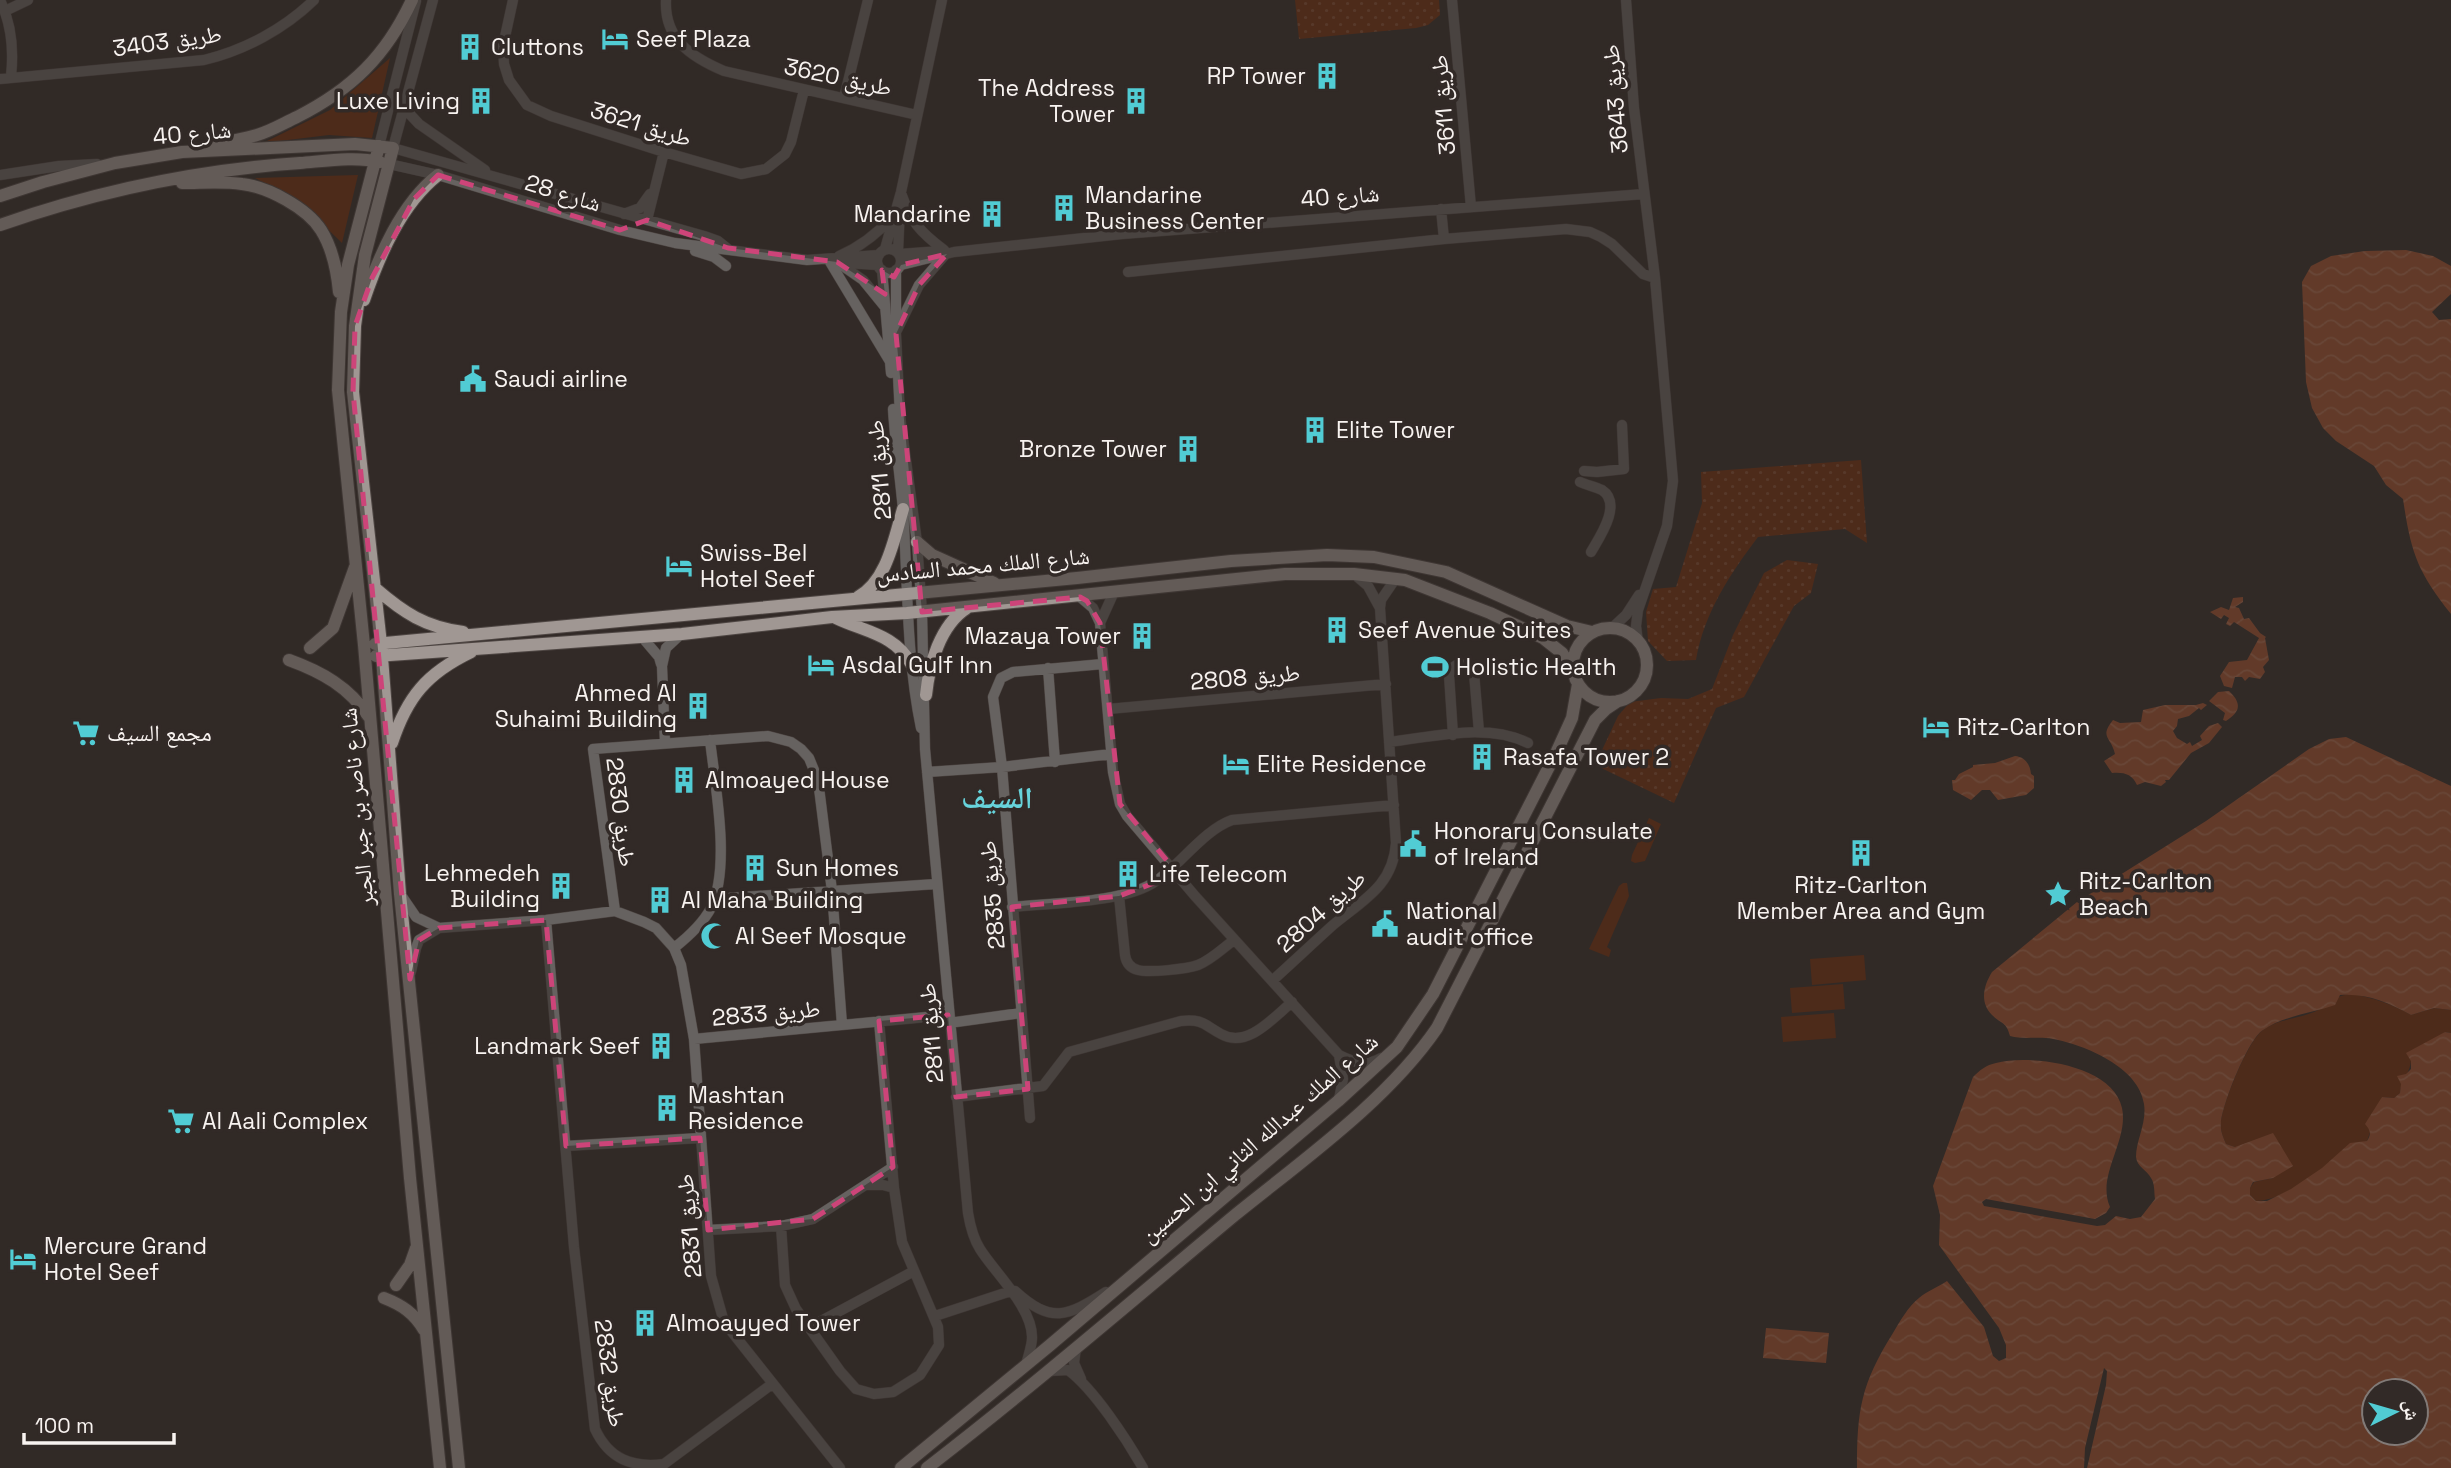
<svg xmlns="http://www.w3.org/2000/svg" width="2451" height="1468" font-family="'Space Grotesk','Noto Naskh Arabic',sans-serif">
<style>
.grass{fill:#702d0c}
.park{fill:url(#park-dots)}
.water{fill:url(#water-waves);fill-rule:evenodd}
.lines{fill:none;stroke-linecap:round;stroke-linejoin:round}
.minor-casing{stroke:#4e4643;stroke-width:11}
.major-casing{stroke:#4e4643;stroke-width:14}
.minor{stroke:#666260;stroke-width:10}
.major{stroke:#a09793;stroke-width:12}
.marked{fill:none;stroke:#cd4479;stroke-width:5;stroke-dasharray:14 9;stroke-linejoin:round}
.labels{text-anchor:middle;stroke-width:7;stroke-linejoin:round;paint-order:stroke}
.poi-label{font-size:23px;fill:#f8f3f0;stroke:#322a27;text-anchor:start}
.street-label{font-size:23px;fill:#f8f3f0;stroke:#322a27}
.district-label{font-size:30px;font-weight:bold;fill:#67d3db;stroke:#322a27}
</style>
<defs>
<pattern id="park-dots" width="8" height="8" patternUnits="userSpaceOnUse" patternTransform="scale(1.75)"><rect width="8" height="8" fill="#702d0c"/><path d="M2 2h.1M6 6h.1" fill="none" stroke="#854c30" stroke-width="1.8" stroke-linecap="round"/></pattern>
<pattern id="water-waves" width="16" height="10" patternUnits="userSpaceOnUse" patternTransform="scale(1.75)"><rect width="16" height="10" fill="#9d4f2d"/><path d="M0 5q4-4 8 0t8 0" fill="none" stroke="#ab694c"/></pattern>
</defs>
<rect width="100%" height="100%" fill="#322a27"/>
<!-- grass -->
<path class="grass" d="M390 58 372 138 329 135 263 143 330 110Z
M358 175 342 243 299 201 255 178Z
M1649 818 1661 824 1645 861 1635 863 1631 861 1632 855Z
M1623 883H1627L1629 896 1607 947 1611 950 1609 957 1589 949 1619 886Z
M1864 955 1866 980 1812 985 1810 959Z
M1843 984 1845 1009 1792 1013 1790 988Z
M2352 994C2374 998 2392 1004 2411 1015L2434 1008 2451 1010V1033L2445 1032 2411 1061C2410 1073 2401 1080 2400 1093L2394 1098 2382 1097 2367 1141 2357 1144C2331 1162 2288 1200 2256 1201L2250 1195V1188L2254 1182 2273 1178 2235 1147 2226 1144C2223 1137 2220 1131 2221 1123 2222 1105 2248 1040 2263 1030 2278 1019 2297 1019 2314 1012 2330 1005 2333 995 2352 994Z
M1834 1013 1836 1038 1783 1042 1781 1017Z"/>
<!-- park -->
<path class="park" d="M1295 0H1439L1440 15 1428 25 1416 28 1299 39Z
M1861 460 1867 543 1845 529 1758 537C1730 574 1704 613 1696 660L1667 661 1648 641 1646 612 1653 589 1676 587 1702 503 1701 472Z
M1787 560 1818 564 1811 593 1794 606 1744 697 1716 708 1674 803 1595 765 1618 716 1630 702 1661 698 1688 699 1712 689 1733 635 1764 573Z"/>
<!-- water -->
<path class="water" d="M2406 250 2433 256 2451 266V294L2432 312 2439 320 2451 319V614C2417 571 2411 553 2403 499L2386 485 2374 466 2336 441 2323 428 2312 408 2306 382 2302 282 2311 266 2331 256 2365 251Z
M2243 597V602L2235 607 2239 608 2244 619 2249 618 2260 633 2266 637 2265 638 2269 660 2263 667 2265 672 2260 679 2249 677 2245 681 2242 677H2235L2232 688 2224 686 2220 676 2229 662 2247 660 2259 638 2234 622 2230 626 2226 624 2229 618 2224 615 2221 619 2210 612 2221 607 2229 610 2233 598Z
M2229 691C2244 705 2238 713 2226 721L2223 720 2225 713 2209 701 2218 692Z
M2203 703 2207 705 2201 710 2199 708 2189 716 2178 719 2177 726 2173 731 2177 738 2187 744 2190 742 2192 746 2202 740 2200 736 2209 726 2218 723 2222 727 2209 743 2191 753 2169 780H2165L2166 782 2161 786 2145 782 2137 785C2132 774 2124 772 2112 773L2104 761 2115 754C2111 736 2099 738 2113 720L2120 723 2141 722 2143 710 2165 705H2196Z
M2346 737 2451 786V1010L2434 1008 2411 1015C2388 1002 2366 993 2340 995L2335 1005C2312 1013 2283 1016 2263 1030 2248 1039 2222 1105 2221 1123 2220 1131 2223 1137 2226 1144L2235 1147 2273 1133 2293 1166 2273 1178 2253 1182 2250 1188V1195L2256 1201H2267L2291 1189 2322 1168 2350 1143 2367 1141C2372 1133 2370 1130 2365 1124L2382 1097 2394 1098 2400 1093 2401 1084 2397 1076 2406 1074 2411 1069V1061L2406 1053 2445 1032 2451 1033V1468H2087L2106 1385 2107 1371 2104 1368 2085 1448 2084 1468H1857C1857 1410 1861 1384 1893 1333 1900 1321 1908 1307 1919 1298 1927 1291 1938 1287 1947 1281L1984 1327 1993 1356 1999 1361 2006 1358V1345L1999 1328 1939 1245 1940 1215 1933 1186 1973 1077C1980 1070 1986 1065 1996 1063 2031 1054 2113 1065 2122 1108 2129 1141 2096 1175 2110 1207L2106 1213 2095 1219 1986 1199 1982 1202 1984 1206 2097 1226 2105 1225 2116 1216 2130 1219 2141 1217 2155 1199C2154 1192 2155 1184 2151 1178 2147 1170 2137 1167 2136 1157 2136 1140 2147 1123 2144 1104 2139 1067 2085 1045 2053 1039 2039 1036 2024 1040 2010 1036 2006 1021 2002 1025 1992 1015 1979 1002 1984 985 1992 972L2077 902 2206 821 2309 749 2329 739ZM2374 1391H2416V1433H2374Z
M2015 756C2025 757 2030 764 2031 774L2034 776V788L2026 795 1998 800 1990 790H1982L1971 800 1953 790 1952 780H1955L1959 774 1973 767V765L1995 763Z
M1766 1328 1829 1333 1826 1363 1763 1358Z"/>
<g class="lines">
<defs>
<path id="minor" d="M0 0C12 25 14 49 11 76
M433 0 393 148 704 236 718 241 728 249
M513 0 503 46 504 64 509 80 527 105 551 116 664 152 741 174 766 169 785 154 791 142 804 90
M666 0C664 39 691 57 724 71L917 115
M1452 0 1471 207
M1626 0 1634 108 1655 278 1673 481 1667 526 1638 610 1636 626 1638 642
M5 11 28 0
M0 79 204 60C245 50 284 29 314 0
M844 98 868 0
M405 109 419 124 485 170
M379 146 416 1
M389 164 438 175 620 230 675 243 807 260 879 255
M0 175 59 166 97 164
M901 193C911 222 920 232 944 250
M1441 209 1444 239
M624 214 640 208 650 194
M647 220 664 152
M877 261a12 12 0 1 1 24 0a12 12 0 1 1-24 0Z
M885 249 901 192 942 0
M695 251 714 257 726 266
M898 252 900 207
M900 254 940 251
M839 256C860 247 876 235 891 218
M830 262 889 360
M837 262 863 280 885 307
M845 263 878 265
M901 265 954 252 1122 234 1644 194
M882 270 891 373
M896 270V334L900 416 917 542 922 612 925 749 968 1213C970 1225 973 1238 980 1249 995 1273 1033 1308 1032 1338 1032 1346 1028 1356 1026 1365
M1128 272 1444 239 1566 229 1590 232 1601 237 1612 244 1643 274 1655 278
M897 330 919 285 945 255
M893 409C895 443 900 476 903 510 908 584 906 655 921 728
M1584 471 1597 472 1624 469 1622 425
M1580 482C1587 485 1596 487 1602 490 1623 504 1599 538 1591 552
M1354 574 1368 586 1380 608
M1080 597 1093 608 1100 623 1113 772 1120 804 1127 816 1195 896 1339 1055C1353 1062 1366 1067 1381 1058
M1100 623 1114 592
M1612 628 1626 615 1639 595
M642 637 659 657 661 664
M1048 668 1055 762
M1108 709 1386 684
M1453 735 1449 675 1452 668 1458 664 1470 666 1474 673 1479 732
M1389 742C1433 737 1487 722 1528 743
M665 743 662 666 666 648 680 635
M927 772 1002 767 1111 754
M401 895 416 917 439 928
M1119 896 1125 955C1126 962 1130 968 1138 970 1149 973 1187 969 1198 965 1211 960 1223 948 1234 940
M714 899 936 884
M1012 907C1050 903 1126 903 1156 881 1181 864 1204 830 1232 820L1394 805
M615 911 593 749 768 736 791 742 801 749 809 758 818 780 832 891 842 1025
M546 920 574 1247 595 1429C609 1459 632 1468 664 1464L772 1384
M674 948C688 937 703 923 711 908 731 867 715 785 710 740
M411 972 416 948 419 940 439 928 546 920 615 911 644 922 656 928 674 948 681 965 694 1039 711 1276 724 1322 840 1468
M1273 980C1293 962 1313 943 1333 925 1363 900 1393 886 1396 843L1380 608 1381 600 1396 578
M949 1023 1021 1013
M694 1039 948 1015
M956 1097 1043 1086 1069 1052 1181 1021C1203 1019 1203 1024 1221 1034 1247 1049 1273 1018 1292 1002
M1339 1099 1343 1079 1339 1055
M1030 1118 1002 767 993 697 1001 678 1013 672 1103 664
M566 1146 700 1138
M866 1185H883L894 1188
M781 1226 785 1285 796 1309 840 1371 856 1389 874 1394 893 1392 920 1375 939 1345 938 1327 902 1242 894 1188 879 1021
M708 1230 781 1226 813 1219 893 1167
M1015 1291C1051 1324 1067 1317 1106 1292
M935 1316 1011 1291
M810 1327 914 1271
M1076 1348 1074 1363 1081 1379
M1049 1371 1068 1370C1094 1389 1127 1440 1143 1468"/>
<path id="major" d="M215 145C229 141 244 139 257 135 271 131 284 123 297 117 352 89 386 56 412 0
M379 146 348 265 341 312 338 390 364 645 410 1178 440 1468
M182 183C202 183 223 181 242 184 268 187 307 208 321 230 333 249 337 271 339 292
M0 196 43 182 115 163 182 152 355 144 393 148 365 255 355 326 353 392 381 644 400 894 459 1468
M0 225C97 191 198 170 300 163 325 161 355 156 380 162
M364 300C379 256 401 204 438 175
M917 542 932 555 994 583
M375 588C404 613 425 627 463 632
M858 597C887 581 894 539 903 509
M836 618C865 632 895 634 912 665
M1573 665a37 37 0 1 1 74 0a37 37 0 1 1-74 0Z
M375 644 1077 578 1231 561 1327 555 1374 557 1446 572 1567 626 1592 632
M310 648 333 628 355 567
M376 656 682 634 832 617 907 613 1285 574H1354L1405 580 1490 613 1543 638 1562 653 1573 671
M289 660C322 672 349 687 369 717
M926 695C929 665 940 625 967 608
M392 743C407 697 427 673 471 652
M396 1285 410 1265 416 1248
M384 1298C402 1305 414 1313 424 1330
M901 1468 1049 1346 1338 1101 1397 1047 1433 994 1557 751 1572 718 1578 684
M927 1468C1032 1387 1133 1300 1235 1215 1303 1160 1388 1100 1437 1028L1595 720 1606 709 1618 701"/>
</defs>
<!-- minor casing -->
<use href="#minor" class="minor-casing"/>
<!-- major casing -->
<use href="#major" class="major-casing"/>
<!-- minor -->
<use href="#minor" class="minor"/>
<!-- major -->
<use href="#major" class="major"/>
</g>
<!-- marked area -->
<path d="M0 0H2451V1468H0ZM438 175 620 230 647 220 728 248 837 262 885 294 882 270 894 277 901 265 947 254 919 285 896 334 922 612 1080 597 1087 601 1100 623 1120 804 1173 868 1154 883 1119 896 1012 907 1028 1089 956 1097 948 1015 879 1021 893 1167 813 1219 708 1230 700 1138 566 1146 546 920 439 928 419 940 410 979 353 392 355 326 372 278 414 199Z" fill="#322a27" fill-opacity=".55" fill-rule="evenodd"/>
<path class="marked" d="M438 175 620 230 647 220 728 248 837 262 885 294 882 270 894 277 901 265 947 254 919 285 896 334 922 612 1080 597 1087 601 1100 623 1120 804 1173 868 1154 883 1119 896 1012 907 1028 1089 956 1097 948 1015 879 1021 893 1167 813 1219 708 1230 700 1138 566 1146 546 920 439 928 419 940 410 979 353 392 355 326 372 278 414 199Z"/>
<!-- icons -->
<defs>
<symbol id="hotel-bare" viewBox="-9 -9 18 18"><path d="M-6-4.5h1.5V1H6V5H4.5V3h-9V5H-6ZM-4 0a1.8 1.8 0 1 1 3.6 0ZM.5 0V-2.5h3Q6-2.5 6 0Z" fill="#51ccd4" stroke="#322a27" stroke-width="2.5" paint-order="stroke"/></symbol>
<symbol id="building-bare" viewBox="-9 -9 18 18"><path d="M-4-6H4V6H1V3H-1V6H-4ZM-2.5-4.3h1.7v1.8h-1.7ZM.8-4.3h1.7v1.8H.8ZM-2.5-1h1.7V.8h-1.7ZM.8-1h1.7V.8H.8Z" fill="#51ccd4" stroke="#322a27" stroke-width="2.5" paint-order="stroke"/></symbol>
<symbol id="civic-bare" viewBox="-9 -9 18 18"><path d="M-.6-6.5H3V-4.5H.6V-3L4-1V1h2V6H-6V1h2V-1L-.6-3ZM-1.2 2.5V6h2.4V2.5Z" fill="#51ccd4" stroke="#322a27" stroke-width="2.5" paint-order="stroke"/></symbol>
<symbol id="stadium-bare" viewBox="-9 -9 18 18"><path d="M0-5a6.5 5 0 1 0 0 10a6.5 5 0 1 0 0-10ZM-3.5-1.8h7v3.6h-7Z" fill="#51ccd4" stroke="#322a27" stroke-width="2.5" paint-order="stroke"/></symbol>
<symbol id="supermarket-bare" viewBox="-9 -9 18 18"><path d="M-6-5.5h2.5l.6 2H6L4.5 2H-2.5L-4.4-4H-6ZM-1.5 3.2a1.3 1.3 0 1 0 .1 0ZM3 3.2a1.3 1.3 0 1 0 .1 0Z" fill="#51ccd4" stroke="#322a27" stroke-width="2.5" paint-order="stroke"/></symbol>
<symbol id="sight-bare" viewBox="-9 -9 18 18"><path d="M0-6L1.8-2.2L6-1.7L2.9 1.2L3.7 5.4L0 3.3L-3.7 5.4L-2.9 1.2L-6-1.7L-1.8-2.2Z" fill="#51ccd4" stroke="#322a27" stroke-width="2.5" paint-order="stroke"/></symbol>
<symbol id="mosque-bare" viewBox="-9 -9 18 18"><path d="M3.5-4.9A6 6 0 1 0 3.5 4.9A5 5 0 1 1 3.5-4.9Z" fill="#51ccd4" stroke="#322a27" stroke-width="2.5" paint-order="stroke"/></symbol>
</defs>
<g fill-rule="evenodd">
<use href="#hotel-bare" x="596" y="20" width="38" height="38"/>
<use href="#building-bare" x="451" y="28" width="38" height="38"/>
<use href="#building-bare" x="1308" y="57" width="38" height="38"/>
<use href="#building-bare" x="462" y="82" width="38" height="38"/>
<use href="#building-bare" x="1117" y="82" width="38" height="38"/>
<use href="#building-bare" x="1045" y="189" width="38" height="38"/>
<use href="#building-bare" x="973" y="195" width="38" height="38"/>
<use href="#civic-bare" x="454" y="360" width="38" height="38"/>
<use href="#building-bare" x="1296" y="411" width="38" height="38"/>
<use href="#building-bare" x="1169" y="430" width="38" height="38"/>
<use href="#hotel-bare" x="660" y="547" width="38" height="38"/>
<use href="#building-bare" x="1318" y="611" width="38" height="38"/>
<use href="#building-bare" x="1123" y="617" width="38" height="38"/>
<use href="#hotel-bare" x="802" y="646" width="38" height="38"/>
<use href="#stadium-bare" x="1416" y="648" width="38" height="38"/>
<use href="#building-bare" x="679" y="687" width="38" height="38"/>
<use href="#hotel-bare" x="1917" y="708" width="38" height="38"/>
<use href="#supermarket-bare" x="67" y="714" width="38" height="38"/>
<use href="#building-bare" x="1463" y="738" width="38" height="38"/>
<use href="#hotel-bare" x="1217" y="745" width="38" height="38"/>
<use href="#building-bare" x="665" y="761" width="38" height="38"/>
<use href="#civic-bare" x="1394" y="825" width="38" height="38"/>
<use href="#building-bare" x="1842" y="834" width="38" height="38"/>
<use href="#building-bare" x="736" y="849" width="38" height="38"/>
<use href="#building-bare" x="1109" y="855" width="38" height="38"/>
<use href="#building-bare" x="542" y="867" width="38" height="38"/>
<use href="#sight-bare" x="2039" y="875" width="38" height="38"/>
<use href="#building-bare" x="641" y="881" width="38" height="38"/>
<use href="#civic-bare" x="1366" y="905" width="38" height="38"/>
<use href="#mosque-bare" x="695" y="917" width="38" height="38"/>
<use href="#building-bare" x="642" y="1027" width="38" height="38"/>
<use href="#building-bare" x="648" y="1089" width="38" height="38"/>
<use href="#supermarket-bare" x="162" y="1102" width="38" height="38"/>
<use href="#hotel-bare" x="4" y="1240" width="38" height="38"/>
<use href="#building-bare" x="626" y="1304" width="38" height="38"/>
</g>
<g class="labels">
<!-- poi labels -->
<g class="poi-label">
<text x="636" y="47">Seef Plaza</text>
<text x="491" y="55">Cluttons</text>
<text x="1306" y="84" text-anchor="end">RP Tower</text>
<text x="1115" y="96" text-anchor="end">The Address<tspan x="1115" dy="26">Tower</tspan></text>
<text x="460" y="109" text-anchor="end">Luxe Living</text>
<text x="1085" y="203">Mandarine<tspan x="1085" dy="26">Business Center</tspan></text>
<text x="971" y="222" text-anchor="end">Mandarine</text>
<text x="494" y="387">Saudi airline</text>
<text x="1336" y="438">Elite Tower</text>
<text x="1167" y="457" text-anchor="end">Bronze Tower</text>
<text x="700" y="561">Swiss-Bel<tspan x="700" dy="26">Hotel Seef</tspan></text>
<text x="1358" y="638">Seef Avenue Suites</text>
<text x="1121" y="644" text-anchor="end">Mazaya Tower</text>
<text x="842" y="673">Asdal Gulf Inn</text>
<text x="1456" y="675">Holistic Health</text>
<text x="677" y="701" text-anchor="end">Ahmed Al<tspan x="677" dy="26">Suhaimi Building</tspan></text>
<text x="1957" y="735">Ritz-Carlton</text>
<text x="107" y="741">مجمع السيف</text>
<text x="1503" y="765">Rasafa Tower 2</text>
<text x="1257" y="772">Elite Residence</text>
<text x="705" y="788">Almoayed House</text>
<text x="1434" y="839">Honorary Consulate<tspan x="1434" dy="26">of Ireland</tspan></text>
<text x="776" y="876">Sun Homes</text>
<text x="540" y="881" text-anchor="end">Lehmedeh<tspan x="540" dy="26">Building</tspan></text>
<text x="1149" y="882">Life Telecom</text>
<text x="2079" y="889">Ritz-Carlton<tspan x="2079" dy="26">Beach</tspan></text>
<text x="1861" y="893" text-anchor="middle">Ritz-Carlton<tspan x="1861" dy="26">Member Area and Gym</tspan></text>
<text x="681" y="908">Al Maha Building</text>
<text x="1406" y="919">National<tspan x="1406" dy="26">audit office</tspan></text>
<text x="735" y="944">Al Seef Mosque</text>
<text x="640" y="1054" text-anchor="end">Landmark Seef</text>
<text x="688" y="1103">Mashtan<tspan x="688" dy="26">Residence</tspan></text>
<text x="202" y="1129">Al Aali Complex</text>
<text x="44" y="1254">Mercure Grand<tspan x="44" dy="26">Hotel Seef</tspan></text>
<text x="666" y="1331">Almoayyed Tower</text>
</g>
<!-- street labels -->
<g class="street-label">
<text transform="translate(167 41) rotate(-8)" y="8">طريق 3403</text>
<text transform="translate(838 77) rotate(12)" y="8">طريق 3620</text>
<text transform="translate(1615 99) rotate(-95)" y="8">طريق 3643</text>
<text transform="translate(1443 105) rotate(-95)" y="8">طريق 3611</text>
<text transform="translate(641 124) rotate(17)" y="8">طريق 3621</text>
<text transform="translate(192 133) rotate(-5)" y="8">شارع 40</text>
<text transform="translate(563 193) rotate(17)" y="8">شارع 28</text>
<text transform="translate(1340 196) rotate(-4)" y="8">شارع 40</text>
<text transform="translate(879 470) rotate(-95)" y="8">طريق 2811</text>
<text transform="translate(983 565) rotate(-5)" y="8">شارع الملك محمد السادس</text>
<text transform="translate(1245 677) rotate(-5)" y="8">طريق 2808</text>
<text transform="translate(357 807) rotate(-95)" y="8">شارع ناصر بن جبر الجبر</text>
<text transform="translate(621 812) rotate(83)" y="8">طريق 2830</text>
<text transform="translate(992 895) rotate(-95)" y="8">طريق 2835</text>
<text transform="translate(1321 911) rotate(-42)" y="8">طريق 2804</text>
<text transform="translate(766 1013) rotate(-5)" y="8">طريق 2833</text>
<text transform="translate(931 1033) rotate(-95)" y="8">طريق 2811</text>
<text transform="translate(1259 1138) rotate(-41)" y="8">شارع الملك عبدالله الثاني ابن الحسين</text>
<text transform="translate(689 1226) rotate(-95)" y="8">طريق 2831</text>
<text transform="translate(610 1373) rotate(82)" y="8">طريق 2832</text>
</g>
<!-- district labels -->
<g class="district-label">
<text x="997" y="808">السيف</text>
</g>
</g>
<!-- north arrow -->
<g transform="translate(2395 1412) rotate(85)"><circle r="33" fill="#322a27" stroke="#817a77" stroke-width="2"/>
<path d="M0-5L12 26L0 18L-12 26Z" fill="#51ccd4"/>
<text y="-10" font-size="19" font-weight="bold" text-anchor="middle" fill="#f8f3f0">ش</text>
</g>
<!-- scale -->
<path d="M24 1433v10h150v-10" fill="none" stroke="#f8f3f0" stroke-width="3.5"/>
<text x="35" y="1433" font-size="21" fill="#f8f3f0" stroke="#322a27" stroke-width="5" paint-order="stroke">100 m</text>
</svg>
